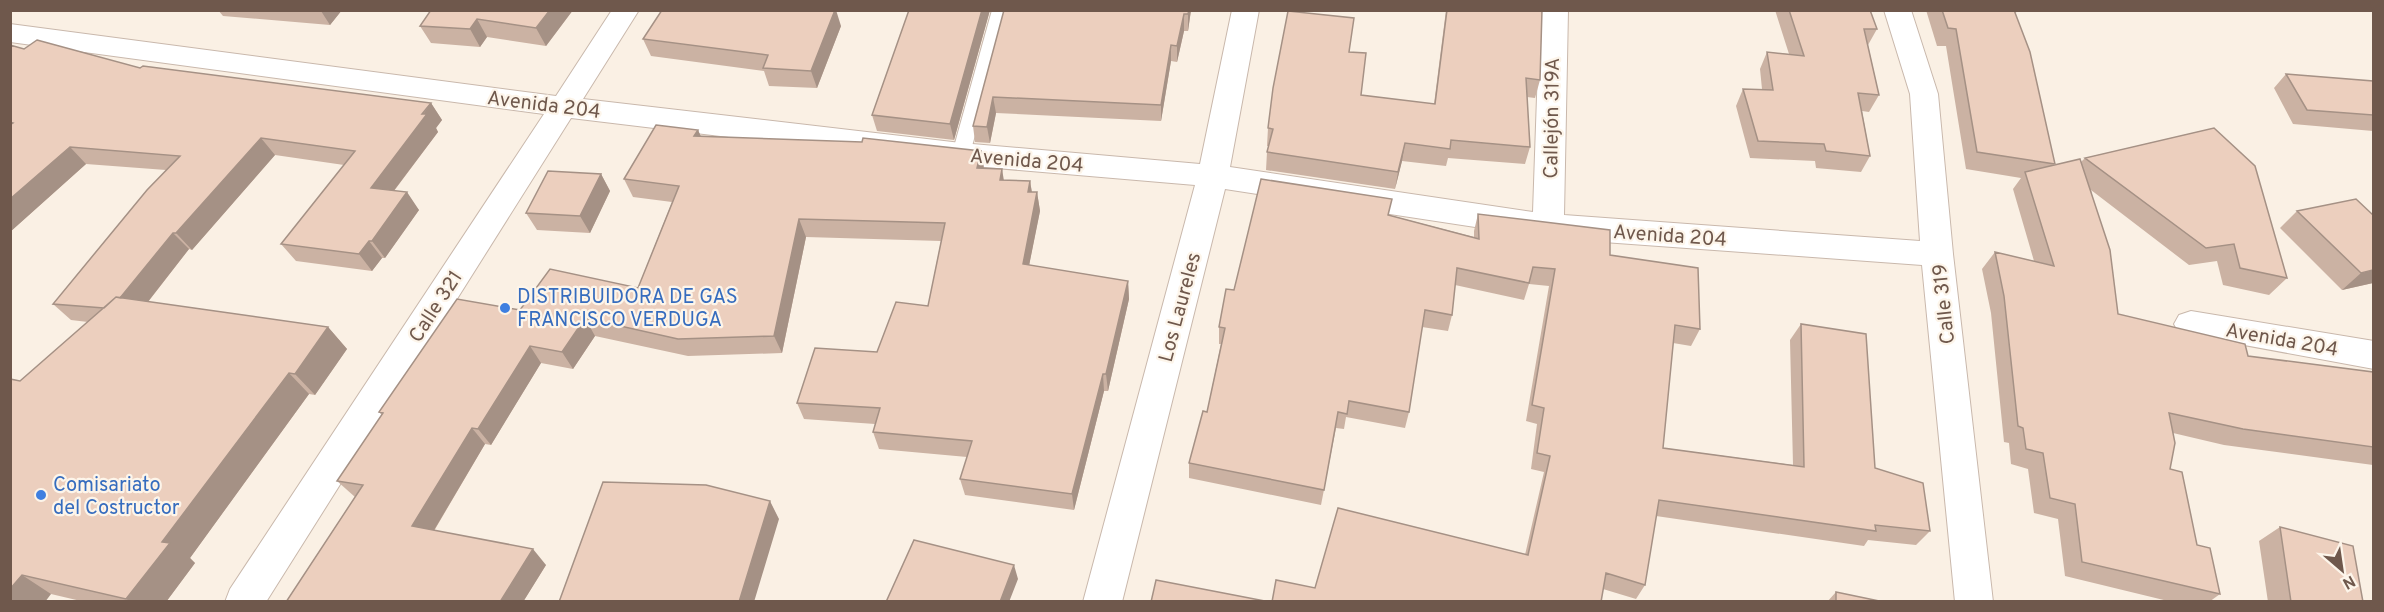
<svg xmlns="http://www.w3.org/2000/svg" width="2384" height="612" font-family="Overpass,sans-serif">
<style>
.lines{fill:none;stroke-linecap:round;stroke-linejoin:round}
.lane-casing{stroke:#c9b8ac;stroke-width:2}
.street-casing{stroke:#c9b8ac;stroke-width:2}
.lane{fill:#fff;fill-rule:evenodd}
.street{fill:#fff;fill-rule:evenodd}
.wall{fill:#cbb2a3}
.shaded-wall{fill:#a59185}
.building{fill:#eccfbe;stroke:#a59185;stroke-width:1.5}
.shop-dot{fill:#3f7fe0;stroke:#fdf5ea;stroke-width:2}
.labels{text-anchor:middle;stroke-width:4.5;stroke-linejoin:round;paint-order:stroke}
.street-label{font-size:20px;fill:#6f584c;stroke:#fdf5ea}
.shop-label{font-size:20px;fill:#366cbe;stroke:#fdf5ea;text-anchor:start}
</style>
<rect width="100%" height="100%" fill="#faf0e4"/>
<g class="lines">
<defs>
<path id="lane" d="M992 10H1008L970 154 967 158H955L952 154Z"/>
<path id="street" d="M612 10H639L583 99 961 143 1200 164 1232 10H1259L1230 167 1533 212 1540 10H1568L1564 215 1920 241 1910 94 1884 10H1911L1938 94 1953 254 1993 602H1955L1922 265 1548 238 1225 189 1122 602H1083L1195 185 961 165 571 118 266 602H225L230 589 544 114 10 42V24L556 96Z
M2191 311 2374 341V369L2179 333 2174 324 2179 315Z"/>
</defs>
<!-- lane casing -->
<use href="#lane" class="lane-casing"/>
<!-- street casing -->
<use href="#street" class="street-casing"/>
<!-- lane -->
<use href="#lane" class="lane"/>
<!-- street -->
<use href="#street" class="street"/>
</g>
<!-- wall -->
<path class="wall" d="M218 10H342L330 25 223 16Z
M431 10H573L546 46 487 37 480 47 431 43 420 26Z
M909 10H990L954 140 877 131 872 115Z
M1004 10H1191L1188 31H1184L1177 62 1171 61 1161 121 996 113 990 143 975 142 973 126Z
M1446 10H1542L1540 80 1535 98 1527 97 1530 147 1525 164 1448 158 1446 166 1402 161 1395 189 1266 170 1267 152 1269 146H1267L1268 128 1349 52 1361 95 1434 104Z
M1775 10H1870L1877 29 1868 45 1879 95 1869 112 1862 111 1870 156 1861 172 1816 168 1815 161 1750 158 1736 106 1743 89H1762L1760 69 1767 52 1789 54Z
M1926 10H2018L2015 14 2055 164 2054 165 2081 162 2085 158 2214 128 2287 278 2269 295 2223 285 2217 261 2189 265 2091 190 2118 314 2248 356 2373 372V465L2224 445 2173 433 2170 469 2197 545 2220 594 2209 602H2172L2065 576 2058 519 2034 513 2028 469 2011 464 2009 443 2004 442 1991 313 1982 269 1995 252 2034 261 2013 189 2021 178 1966 169 1946 46H1937Z
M841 26 817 88 769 86 764 71 651 56 643 39Z
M10 45 24 49 140 68 431 103 442 120 436 128 438 132 394 191 419 210 385 258H382L372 271 296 261 281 244 344 165 275 155 192 250 189 249 148 302 328 327 347 349 315 395 309 394 190 558 195 563 166 602H85L51 594 10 602 20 381 88 322 71 320 53 304 166 170 86 164 10 232Z
M2286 74 2373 81V131L2293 124 2274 88Z
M698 130 701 137 981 151 984 169H1002L1003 180 1030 181 1032 192H1037L1040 211 1029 265 1128 281 1129 299 1108 391H1104L1074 510 965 495 960 479 967 457 879 449 873 432 875 424 804 419 797 403 877 352 928 306 941 241 806 237 782 353 688 356 595 336 573 369 541 363 491 445 485 444 434 531 546 565 523 602H286L355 497 337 481 382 415 379 412 520 310 638 288 672 202 633 197 624 179Z
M601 174 610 191 590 233 537 230 526 213Z
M2297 211 2373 283 2342 290 2280 228Z
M1478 214 1610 255 1700 329 1691 346 1673 343 1663 448 1793 465 1790 340 1801 324 1875 468 1930 531 1916 545 1868 540 1864 546 1656 516 1645 585 1636 599 1603 589 1315 588 1525 555 1544 472 1531 469 1537 424 1526 421 1549 286 1529 284 1524 300 1455 285 1452 315 1448 331 1422 327 1409 412 1405 428 1346 417 1344 429 1336 428 1321 505 1189 478V463L1207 412 1221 344H1219V327L1234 290 1389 215 1474 237V231Z
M2280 527 2363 602H2268L2259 541Z
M1836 592 1884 602H1827Z"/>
<!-- shaded-wall -->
<path class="shaded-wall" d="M342 10 330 25 321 11Z
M550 10H573L546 46 536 28Z
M835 10H836L841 26 817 88 811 71Z
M982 10H990L954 140 950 124Z
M1189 10H1191L1188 31V14Z
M1184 14V31L1177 62V46Z
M477 19 487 37 480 47 470 29Z
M1171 45V61L1161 121V105Z
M993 97 996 113 990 143 987 127Z
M431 103 442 120 436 128 438 132 383 205 371 188Z
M698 130 706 148 694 136Z
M261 138 275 155 192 250 176 233Z
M1405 143 1402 161 1395 189 1398 172Z
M70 147 86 164 10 232V199Z
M981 151 984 169 977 168Z
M1002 169 1005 187 1000 180Z
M601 174 610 191 590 233 580 216Z
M1030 181 1033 200 1028 192Z
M407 192 419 210 385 258 372 241Z
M1037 192 1040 211 1026 281 1023 264Z
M799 219 806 237 782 353 774 336Z
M173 233 189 249 129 326 111 309Z
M369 241 382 258 372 271 359 254Z
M2373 270V283L2342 290 2361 273Z
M1128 281 1129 299 1108 391 1106 374Z
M585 318 595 336 573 369 562 352Z
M328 327 347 349 315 395 295 374Z
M530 346 541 363 491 445 478 429Z
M289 373 309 394 190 558 195 563 166 602H131L126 599 162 542Z
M1103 374 1104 391 1074 510 1072 494Z
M472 428 485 444 427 542 412 526Z
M770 501 779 519 754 602H739Z
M533 549 546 565 523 602H500Z
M1014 565 1018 579 1009 602H1000Z
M22 575 51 594 45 602H10V589Z"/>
<!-- building -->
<path class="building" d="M431 10H550L536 28 477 19 470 29 420 26Z
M662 10H835L811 71 763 68 768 55 643 39Z
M909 10H982L950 124 872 115Z
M1004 10H1189L1188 14H1184L1177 46 1171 45 1161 105 993 97 987 127 973 126Z
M1447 10H1542L1540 80 1526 78 1530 147 1451 140 1450 149 1405 143 1398 172 1267 152 1273 129 1268 128 1273 88 1288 11 1354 18 1349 52 1366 53 1361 95 1435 104Z
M1789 10H1870L1877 29H1864L1879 95 1858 93 1870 156 1826 151 1824 144 1758 141 1743 89 1773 90 1767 52 1804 56Z
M1942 10H2014L2030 52 2055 164 1977 152 1956 29 1948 28Z
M37 40 140 68 143 66 431 103 422 114H427L371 188 407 192 372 241H369L359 254 281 244 355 151 261 138 176 233H173L120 298 116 297 104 308 53 304 147 190 180 156 70 147 10 199V125L13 123 10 122V45L24 49Z
M2286 74 2373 81V115L2307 110Z
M656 125 698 130 694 136 862 142 863 138 981 151 977 168 1002 169 1000 180 1030 181 1028 192H1037L1023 264 1128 281 1106 374H1103L1072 494 960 479 972 441 873 432 880 408 797 403 815 348 877 352 896 302 928 306 945 223 799 219 774 336 678 339 585 318 562 352 530 346 478 429 472 428 412 526 533 549 500 602H286L363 485 337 481 383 413 379 412 457 299 520 310 550 269 638 288 679 186 624 179Z
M2214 128 2255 166 2287 278 2240 268 2234 244 2206 248 2085 158Z
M2080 159 2110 250 2118 314 2245 344 2248 356 2373 372V447L2243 429 2169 413 2175 443 2170 469 2182 472 2197 545 2210 548 2220 594 2082 562 2075 504 2050 498 2043 453 2026 449 2023 428 2018 426 2004 296 1995 252 2054 266 2025 172Z
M548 171 601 174 580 216 526 213Z
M1261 179 1392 199 1388 215 1479 239 1478 214 1610 230V255L1698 268 1700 329 1675 325 1663 448 1804 467 1801 324 1866 334 1875 468 1923 483 1930 531 1875 525 1876 531 1659 500 1645 585 1606 573 1601 602H1272L1276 580 1315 588 1338 508 1528 555 1550 456 1537 453 1544 408 1532 405 1555 269 1533 267 1529 283 1457 268 1452 315 1425 310 1409 412 1349 401 1347 414 1338 412 1324 490 1189 463 1203 411 1207 412 1225 328 1219 327 1226 289 1234 290Z
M2356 199 2373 215V270L2361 273 2297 211Z
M116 297 328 327 295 374 289 373 162 542 170 543 126 599 22 575 10 589V379L20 381Z
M603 482 706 485 770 501 739 602H559Z
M2280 527 2353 546 2363 602H2291Z
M914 540 1014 565 1000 602H886Z
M1156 580 1270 602H1151Z
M1836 592 1884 602H1836Z"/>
<!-- markers -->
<g class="shop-dot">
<circle cx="505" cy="308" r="6"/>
<circle cx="41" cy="495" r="6"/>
</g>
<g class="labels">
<!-- street labels -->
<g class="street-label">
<text transform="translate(544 104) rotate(7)" y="7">Avenida 204</text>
<text transform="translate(1551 118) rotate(-89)" y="7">Callejón 319A</text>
<text transform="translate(1027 160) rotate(5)" y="7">Avenida 204</text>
<text transform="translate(1670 235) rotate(4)" y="7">Avenida 204</text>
<text transform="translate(1943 304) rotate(-96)" y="7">Calle 319</text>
<text transform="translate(435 306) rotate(-57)" y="7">Calle 321</text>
<text transform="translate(1179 307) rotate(-75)" y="7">Los Laureles</text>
<text transform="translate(2282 339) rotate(10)" y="7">Avenida 204</text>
</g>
<!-- shop labels -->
<g class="shop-label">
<text x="517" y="303">DISTRIBUIDORA DE GAS<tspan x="517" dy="23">FRANCISCO VERDUGA</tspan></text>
<text x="53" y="491">Comisariato<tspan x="53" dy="23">del Costructor</tspan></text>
</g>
</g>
<!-- border -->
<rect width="2384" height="612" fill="none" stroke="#6f584c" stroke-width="24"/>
<!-- north arrow -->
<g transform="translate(2342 570) rotate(151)" stroke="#fdf5ea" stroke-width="4.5" paint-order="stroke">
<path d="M0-4.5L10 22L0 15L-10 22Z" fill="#6f584c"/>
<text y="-9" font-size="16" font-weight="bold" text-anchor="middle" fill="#6f584c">N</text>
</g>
</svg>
